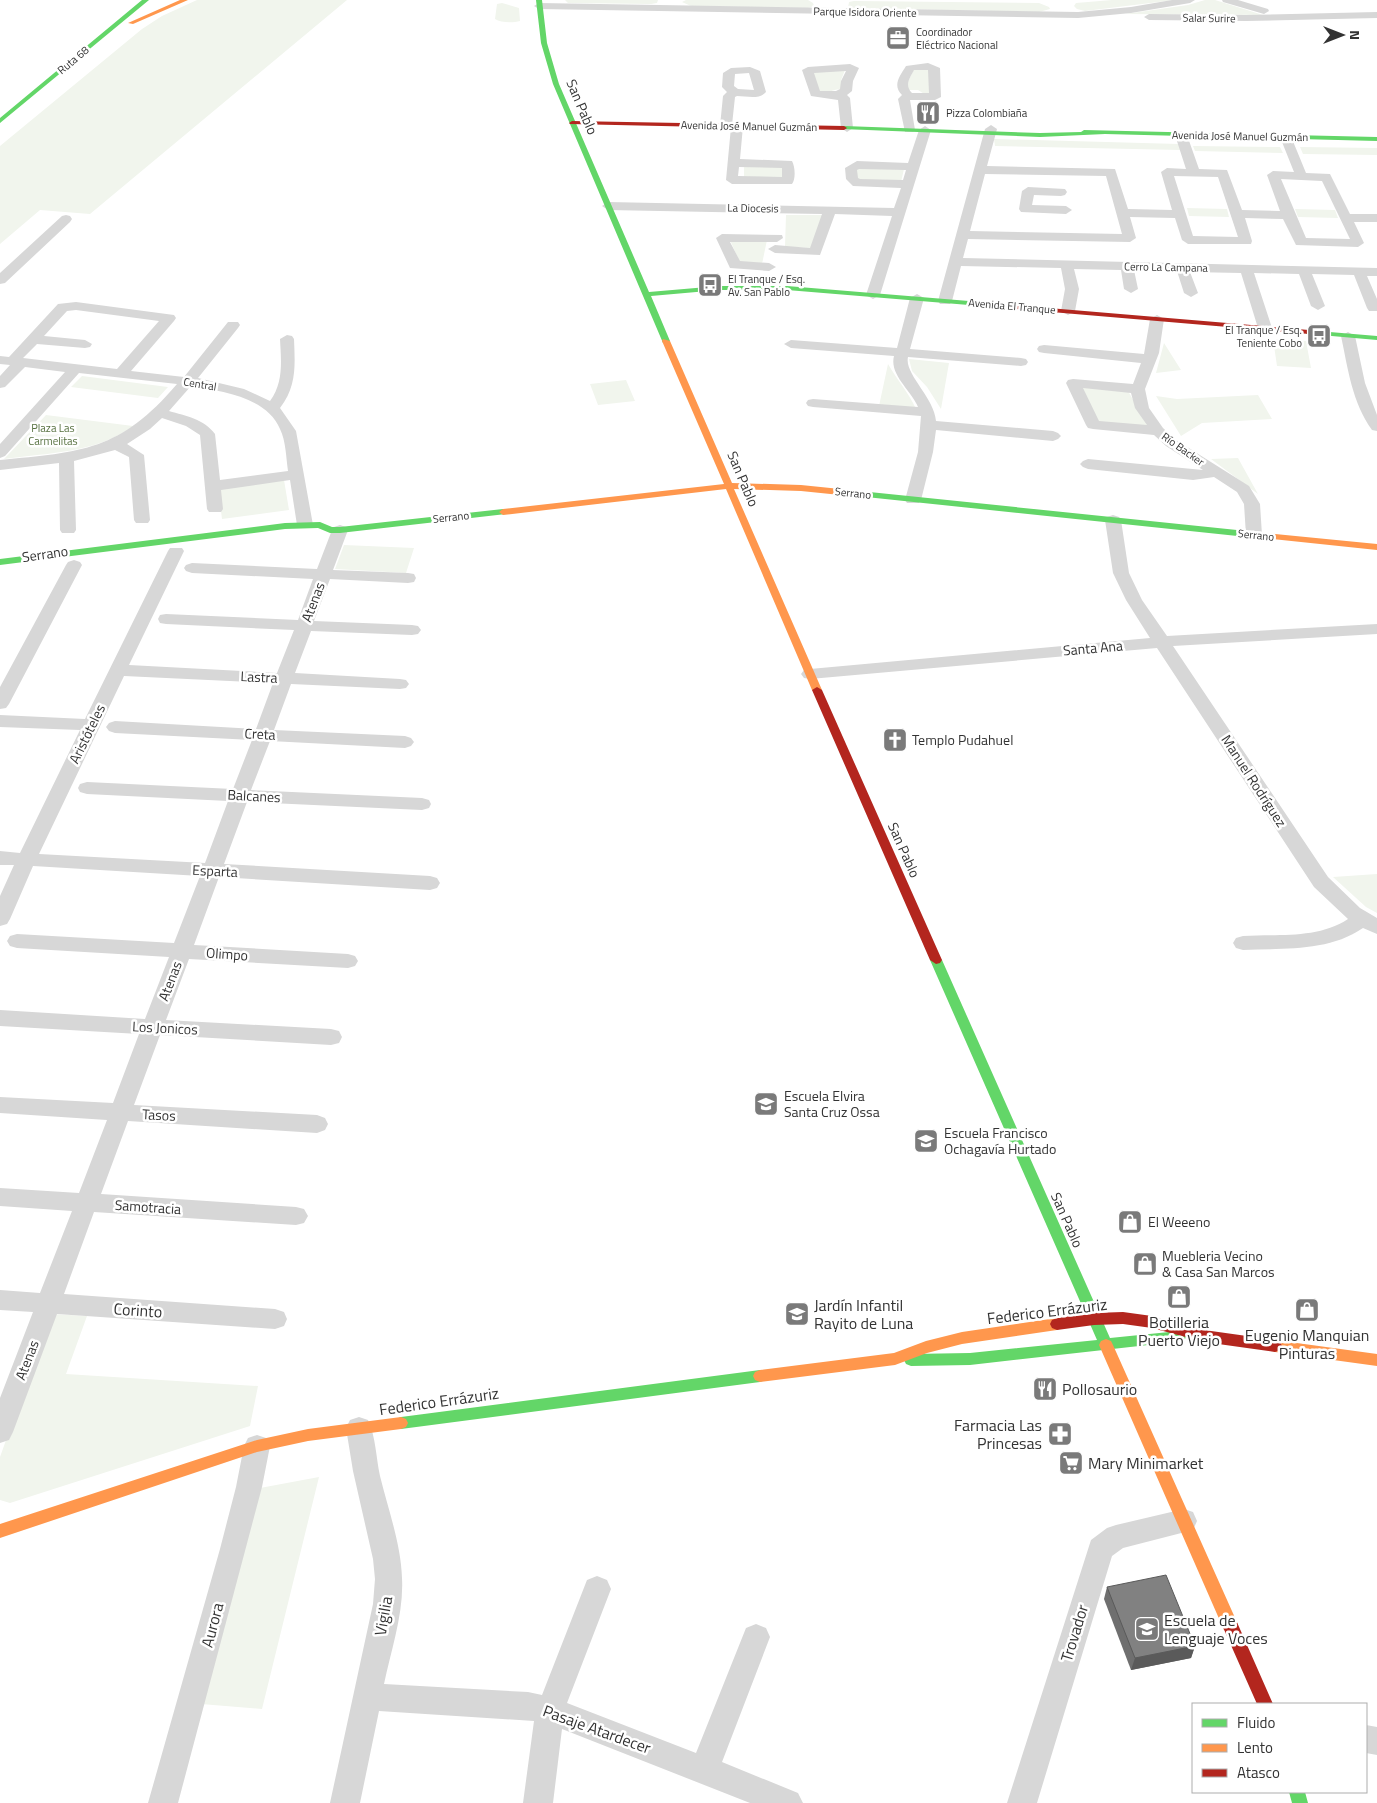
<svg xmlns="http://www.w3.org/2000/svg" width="1377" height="1803" font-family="'Titillium Web',sans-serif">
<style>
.green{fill:#f1f5ed}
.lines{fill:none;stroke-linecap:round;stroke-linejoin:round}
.street{fill:#d7d7d7;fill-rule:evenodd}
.fast{fill:#63d668;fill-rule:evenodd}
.slow{fill:#ff974d;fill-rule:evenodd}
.jam{fill:#b3261e;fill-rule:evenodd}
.wall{fill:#6f6f6f}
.shaded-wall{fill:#5a5a5a}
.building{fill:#818181;stroke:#5a5a5a}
.labels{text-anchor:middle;stroke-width:5;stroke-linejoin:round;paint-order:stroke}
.far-street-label{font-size:11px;fill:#333;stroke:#fff}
.far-poi-label{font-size:11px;fill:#333;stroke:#fff;text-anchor:start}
.far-park-label{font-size:11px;fill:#56703f;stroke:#fff}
.street-label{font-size:14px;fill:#333;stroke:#fff}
.poi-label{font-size:14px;fill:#333;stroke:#fff;text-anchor:start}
.near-poi-label{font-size:16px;fill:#333;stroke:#fff;text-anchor:start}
.near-street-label{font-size:16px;fill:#333;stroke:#fff}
</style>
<rect width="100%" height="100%" fill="#fff"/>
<!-- green -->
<path class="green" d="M197 0H347L90 214 40 210 0 244V146L142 29 162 16Z
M565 0H658L657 3 651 4 568 3Z
M686 0H808L813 3 814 6 808 8 691 6 682 2Z
M1112 0H1175L1085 11 1077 9 1074 6 1076 3Z
M1205 0H1215L1263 15 1125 14 1188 5Z
M854 1 1039 3 1049 7 1050 9 1039 12 848 8 849 2Z
M502 3 519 8 520 21C513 23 501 23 495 19L497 4Z
M914 69 929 70V95H926L918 90H908L907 84Z
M845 70 841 80 842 89C833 89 827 94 820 94L813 72Z
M994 139 1179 144 1181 150 995 146Z
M1193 146 1280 147 1283 153 1195 151Z
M1300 147 1377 148V155L1303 154Z
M744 165H784L785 179H744Z
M857 168 904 169 901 182 861 181 857 178Z
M1187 208 1227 209 1229 217 1189 216Z
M1295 209 1335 210 1338 218 1298 217Z
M786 215H824L811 248 785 247Z
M730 240H767L762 264 740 263Z
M1273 339 1306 341 1311 368 1277 366Z
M1164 343 1181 370 1156 373Z
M909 359 949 363 941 409 927 387 912 371Z
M888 364C897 380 909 393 916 409L879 406Z
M82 376 168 387 158 398 71 387Z
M626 380 635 401 598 405 590 384Z
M1080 387 1128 391 1149 428 1099 423Z
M1258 395 1272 419 1202 423 1181 436 1156 396 1177 399Z
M46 415 133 426C97 453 47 453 4 459Z
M1238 458 1258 494 1211 459Z
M284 480 289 510 222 519 218 488Z
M344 545 414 548 406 573 335 569Z
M1377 874V913L1366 907 1333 877Z
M51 1314 87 1316 66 1374 258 1386 250 1426 10 1503 0 1500V1457Z
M319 1477 262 1709 201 1704 260 1488Z"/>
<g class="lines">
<!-- street -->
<path class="street" d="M1172 0H1195L1190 3 1131 13 1078 18 539 9 534 6 539 3 1078 12 1131 7Z
M1222 0H1238L1268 9 1269 11 1264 14 1223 2Z
M1377 12V18L1246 21 1149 20 1144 17 1149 14 1246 15Z
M928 63 940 68 941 97 935 100H910L915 130 913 132H905L898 99 902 95C892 85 900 76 906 66ZM914 70H928L929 93H912C904 85 910 78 914 70Z
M850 64 859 68 853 81 852 91 847 95 850 98 853 128 847 132 841 128 838 100 811 96 802 70 808 67ZM846 71 841 81 840 89 836 91H820L814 73Z
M750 67 760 71 766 92C759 100 747 96 737 96L735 97 732 125 737 122 743 126 740 159 792 161C795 166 796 179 792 184H732L726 180 731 127 726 130 720 126 723 96 727 92 722 87 723 73 731 68ZM749 73 754 90 738 89 734 86 735 74ZM739 167 782 168V177L738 176Z
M991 125 997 129 987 166 1115 169 1128 209 1172 210 1161 172 1167 168 1186 169 1175 135 1181 131 1187 135 1199 169 1227 170 1242 210 1280 211 1267 175 1273 171 1294 172 1280 137 1286 133 1290 134 1306 173 1330 174 1350 214H1377V222H1354L1364 243 1358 247 1296 245 1283 219 1245 218 1252 241 1251 244H1188L1182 240 1175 218 1130 217 1136 238 1130 242 968 239 963 258 1377 268V276H1367L1377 299V311H1369L1367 308 1354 275 1312 274 1325 306 1318 310 1311 306 1299 274 1254 273 1272 328 1265 332 1258 328 1241 273 1190 272 1198 293 1191 297 1184 293 1177 271 1134 270 1138 289 1131 293 1124 289 1121 270 1074 269 1079 289 1075 311 1068 315 1061 311 1065 289 1061 268 961 266 952 301 950 304H940L938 301 985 129ZM985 174 1106 176 1122 234 970 231ZM1174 176 1218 177 1238 237 1193 236ZM1281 179 1322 181 1350 239 1306 238Z
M925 126 931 130 880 295 873 299 866 295 892 216 835 214 820 255 775 253 768 249 775 245 810 248 822 214 608 210 602 206 608 202 894 208 901 188 853 186 846 179 845 168 857 161 908 163 919 130ZM859 169 906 170 903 180 860 179 858 178 857 170Z
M1028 187 1065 189 1067 192 1065 195 1061 196 1034 195 1032 205 1066 206 1072 210 1066 214 1021 212 1019 209 1022 191Z
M66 215 70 216 72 219 70 222 5 283 0 284V273L62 216Z
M722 234 782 235 783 238 777 242H730L740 261 769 263 776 267 769 271 730 268 716 238Z
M917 294 924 298 910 349 1021 358 1026 359 1028 362 1026 365 1021 366 908 357C904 374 934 397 936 421L1053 431 1058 433 1061 436 1058 439 1053 441 936 430 933 452 921 500 919 503H907L905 500 918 452 921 416 813 407 808 406 806 403 808 400 813 399 918 407C912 391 889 375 894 356L791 348 784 344 791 340 897 348 910 298Z
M76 302 174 315 176 318 174 321 131 371 184 377 228 322H238L240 325 238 328 198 378 244 389 270 401C284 382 281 360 280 339L287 335 292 336 294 339C295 365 297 386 280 408L296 431 313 525 311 528H299L297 525 290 480 221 490 223 509 221 512H209L207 509 200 435 186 426 162 418 150 429 127 444 144 455 150 520 148 523H136L134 520 129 457 115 450 74 461 76 530 74 533H62L60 530 59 463 0 470V460C82 452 120 451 177 384L79 373 5 456 0 458V444L65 372 25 367 5 387 0 388V376L10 365 0 364V356L9 357 58 304ZM76 310 159 321 117 369 23 358 37 344 85 348 90 347 92 344 85 340 44 336 67 311ZM191 386C221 391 267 397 280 429 286 441 286 458 288 471L220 480 215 434C204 419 186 416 169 411Z
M1157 315 1164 319 1159 353 1145 389 1149 408 1163 428 1176 440 1249 486 1260 504 1262 535 1260 538H1248L1246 535 1244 504 1237 492 1214 477 1193 480 1088 469 1083 467 1080 464 1083 461 1088 459 1203 470 1166 446 1154 435 1093 429 1088 428 1086 425 1066 383 1068 380 1073 379 1133 384 1141 363 1044 353 1039 352 1037 349 1039 346 1044 345 1144 354 1150 319ZM1083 388 1131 393 1135 408 1147 425 1099 421Z
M1348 332 1355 336 1365 383 1377 415V431L1372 430C1352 402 1348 369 1341 336Z
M1113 515 1119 517 1121 520 1129 573 1142 600 1167 636 1377 624V634L1173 646 1328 877 1360 908 1377 918V934L1363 928C1328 952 1284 948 1243 950L1236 948 1233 943 1236 938 1243 936C1278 934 1318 939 1348 919L1314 887 1157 648 810 679 804 678 801 674 804 670 810 669 1150 638 1126 600 1113 573 1105 520 1107 517Z
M340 525 346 527 348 530 333 570 408 573 414 574 416 578 414 582 408 583 330 579 314 621 412 625 418 626 421 630 418 634 412 635 311 631 295 673 400 679 406 680 409 684 406 688 400 689 291 684 274 730 405 736 411 738 414 742 411 746 405 748 270 741 251 790 422 798 429 800 431 804 429 808 422 810 247 802 224 864 430 876 437 878 440 883 437 888 430 890 219 877 194 945 348 954 355 956 358 961 355 966 348 968 189 959 166 1020 331 1029 339 1031 342 1037 339 1043 331 1045 160 1035 134 1105 317 1115 325 1118 328 1124 325 1130 317 1133 128 1121 101 1194 296 1207 304 1209 308 1216 304 1223 296 1225 94 1212 64 1294 275 1309 284 1312 287 1319 284 1326 275 1329 57 1314 13 1432 9 1440 0 1443V1398L33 1312 0 1310V1290L40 1293 72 1211 0 1206V1188L79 1193 107 1120 0 1113V1097L113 1103 139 1034 0 1026V1010L145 1019 169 957 17 948 10 946 7 941 10 936 17 934 174 943 200 876 33 866 10 919 7 924 0 926V896L14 865H0V851L20 853 80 730 0 727V715L85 719 168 551 170 548H182L184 551 129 665 277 673 294 630 166 624 160 623 158 619 160 615 166 614 298 620 313 579 192 573 186 571 184 568 186 565 192 563 317 569 332 530 334 527ZM124 676 273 683 256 729 115 721 109 723 106 727 109 731 115 733 252 740 233 789 87 782 80 784 78 788 80 792 87 794 228 801 205 863 39 854Z
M74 560 80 562 82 565 9 704 6 708 0 709V687L66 565 68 562Z
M359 1417 368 1420C376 1437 376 1458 380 1476 388 1509 401 1544 402 1578 404 1613 391 1650 384 1684L528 1692 542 1695 587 1580 597 1576 607 1580 611 1589 567 1703 696 1753 746 1628 756 1624 766 1628 770 1637 722 1762 798 1793 803 1803H750L562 1729 553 1803H523L534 1721 379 1711 360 1803H330L373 1604 375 1579 373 1559 353 1471 346 1428 350 1420Z
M257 1435 266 1438 270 1446 262 1487 178 1803H148L220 1549 236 1487 244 1446 248 1438Z
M1184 1509 1193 1512 1197 1521 1193 1530 1123 1548 1112 1556 1037 1803H1007L1091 1540 1107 1528 1116 1525Z
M1366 1725 1377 1727V1755L1366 1753Z"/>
<!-- fast -->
<path class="fast" d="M142 0H149L0 123V118Z
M536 0H542L547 43 559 84 649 292 719 286H787L981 302 985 304 981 306 787 290H719L651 296 670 341 663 343 553 84 541 43Z
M844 126 1040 133 1081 132 1084 130 1377 137V141L1105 134 1040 137 842 129 841 128Z
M1306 330 1377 336V340L1309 334H1306Z
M850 490 1266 533 1271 536 1266 539 847 495 846 493Z
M503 509 506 510V514L340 533H330L318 528 285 529 0 565V559L285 523 320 522 332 527H340Z
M936 956 942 960 1110 1338 1179 1331 1184 1333 1186 1337 1184 1341 970 1365 911 1366 906 1364 904 1360 906 1356 911 1354 970 1353 1097 1340 930 960Z
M760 1370 765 1372 767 1376 765 1380 760 1382 401 1429 396 1427 394 1423 396 1419 401 1417Z
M1289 1792H1305L1308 1803H1292Z"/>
<!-- slow -->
<path class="slow" d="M180 0H188L133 24 128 23Z
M663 339 670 341 732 483 801 485 850 490 854 493 850 496 801 491 734 489 822 690 821 692 817 693 812 690 726 489 503 515 499 512 503 509 724 484 662 341Z
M1266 533 1377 544V550L1263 538 1261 536Z
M1057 1318 1062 1320 1064 1324 1062 1328 1057 1330 962 1344 927 1353 895 1365 760 1382 755 1380 753 1376 755 1372 760 1370 894 1353 926 1341 962 1332Z
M1106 1339 1111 1341 1113 1345 1236 1620 1238 1625 1236 1630 1230 1632 1224 1630 1099 1345 1101 1341Z
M1275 1340 1377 1354V1366L1275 1352 1270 1350 1268 1346 1270 1342Z
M401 1417 406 1419 408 1423 406 1427 401 1429 308 1441 257 1452 0 1538V1524L257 1440 308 1429Z"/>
<!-- jam -->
<path class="jam" d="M572 121 844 126 847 128 844 130 570 124 569 123Z
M978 302 1309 330 1313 332 1309 334 981 306H978Z
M817 687 822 690 942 960 940 963 936 964 930 960 812 690Z
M1123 1312 1152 1316 1204 1330 1275 1340 1280 1342 1282 1346 1280 1350 1275 1352 1204 1342 1152 1328 1123 1324 1094 1325 1057 1330 1052 1328 1050 1324 1052 1320 1057 1318 1094 1313Z
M1230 1618 1236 1620 1273 1704H1257L1222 1625 1224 1620Z"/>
</g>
<!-- wall -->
<path class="wall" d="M1107 1587 1195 1646 1191 1658 1131 1670 1104 1599Z"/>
<!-- shaded-wall -->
<path class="shaded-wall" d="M1195 1646 1191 1658 1131 1670 1135 1658Z"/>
<!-- building -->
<path class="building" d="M1166 1575 1195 1646 1135 1658 1107 1587Z"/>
<!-- icons -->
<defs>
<symbol id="office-square" viewBox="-11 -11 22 22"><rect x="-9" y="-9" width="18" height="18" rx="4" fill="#7a7a7a" stroke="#fff"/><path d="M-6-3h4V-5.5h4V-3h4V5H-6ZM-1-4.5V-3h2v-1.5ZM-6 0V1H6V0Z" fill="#fff"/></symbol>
<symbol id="restaurant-square" viewBox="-11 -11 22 22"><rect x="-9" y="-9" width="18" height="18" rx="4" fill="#7a7a7a" stroke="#fff"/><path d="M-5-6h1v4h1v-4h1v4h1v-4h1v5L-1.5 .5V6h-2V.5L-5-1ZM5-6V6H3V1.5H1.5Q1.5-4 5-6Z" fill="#fff"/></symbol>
<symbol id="bus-square" viewBox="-11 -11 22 22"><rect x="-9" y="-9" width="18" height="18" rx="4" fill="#7a7a7a" stroke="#fff"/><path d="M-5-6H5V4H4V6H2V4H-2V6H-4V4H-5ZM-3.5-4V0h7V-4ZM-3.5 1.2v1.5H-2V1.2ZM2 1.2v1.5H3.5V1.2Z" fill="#fff"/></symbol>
<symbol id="church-square" viewBox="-11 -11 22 22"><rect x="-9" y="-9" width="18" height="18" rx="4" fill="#7a7a7a" stroke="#fff"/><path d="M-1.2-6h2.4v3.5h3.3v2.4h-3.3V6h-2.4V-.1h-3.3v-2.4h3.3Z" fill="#fff"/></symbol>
<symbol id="school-square" viewBox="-11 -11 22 22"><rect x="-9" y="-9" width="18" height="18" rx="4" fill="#7a7a7a" stroke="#fff"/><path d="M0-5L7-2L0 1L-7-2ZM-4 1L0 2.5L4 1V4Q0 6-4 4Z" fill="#fff"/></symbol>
<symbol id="shop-square" viewBox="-11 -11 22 22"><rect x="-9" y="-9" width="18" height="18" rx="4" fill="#7a7a7a" stroke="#fff"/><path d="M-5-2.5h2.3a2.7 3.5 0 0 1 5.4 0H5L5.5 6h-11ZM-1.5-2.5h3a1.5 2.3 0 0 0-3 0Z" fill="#fff"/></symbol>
<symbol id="pharmacy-square" viewBox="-11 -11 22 22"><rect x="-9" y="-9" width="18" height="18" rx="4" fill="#7a7a7a" stroke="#fff"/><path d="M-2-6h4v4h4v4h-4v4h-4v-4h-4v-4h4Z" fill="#fff"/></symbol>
<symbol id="supermarket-square" viewBox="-11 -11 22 22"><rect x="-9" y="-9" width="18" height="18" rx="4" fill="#7a7a7a" stroke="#fff"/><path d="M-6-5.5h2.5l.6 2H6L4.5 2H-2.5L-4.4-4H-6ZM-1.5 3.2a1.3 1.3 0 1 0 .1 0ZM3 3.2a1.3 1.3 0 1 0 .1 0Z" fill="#fff"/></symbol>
</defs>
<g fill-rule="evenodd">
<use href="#office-square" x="884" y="24" width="28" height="28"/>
<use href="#restaurant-square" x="914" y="99" width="28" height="28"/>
<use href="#bus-square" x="696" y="271" width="28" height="28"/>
<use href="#bus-square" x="1305" y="322" width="28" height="28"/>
<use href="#church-square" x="881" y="726" width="28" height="28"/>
<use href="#school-square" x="752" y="1090" width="28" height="28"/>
<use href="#school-square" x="912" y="1127" width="28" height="28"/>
<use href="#shop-square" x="1116" y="1208" width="28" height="28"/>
<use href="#shop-square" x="1131" y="1250" width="28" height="28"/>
<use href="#shop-square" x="1165" y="1283" width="28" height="28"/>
<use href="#shop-square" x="1293" y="1296" width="28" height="28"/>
<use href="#school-square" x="783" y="1300" width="28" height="28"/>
<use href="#restaurant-square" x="1031" y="1375" width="28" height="28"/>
<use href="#pharmacy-square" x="1046" y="1420" width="28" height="28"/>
<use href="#supermarket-square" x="1057" y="1449" width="28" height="28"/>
<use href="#school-square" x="1133" y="1615" width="28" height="28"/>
</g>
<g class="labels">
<!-- far-street labels -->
<g class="far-street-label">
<text transform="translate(865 12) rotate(1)" y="4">Parque Isidora Oriente</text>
<text transform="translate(1209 18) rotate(1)" y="4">Salar Surire</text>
<text transform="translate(73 60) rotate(-40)" y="4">Ruta 68</text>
<text transform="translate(749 126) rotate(1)" y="4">Avenida José Manuel Guzmán</text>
<text transform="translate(1240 136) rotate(1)" y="4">Avenida José Manuel Guzmán</text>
<text transform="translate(753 208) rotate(1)" y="4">La Diocesis</text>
<text transform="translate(1166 267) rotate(1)" y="4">Cerro La Campana</text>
<text transform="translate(1012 306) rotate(5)" y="4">Avenida El Tranque</text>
<text transform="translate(200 384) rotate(9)" y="4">Central</text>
<text transform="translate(1183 449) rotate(35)" y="4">Río Backer</text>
<text transform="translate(853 493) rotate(6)" y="4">Serrano</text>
<text transform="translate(451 517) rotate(-6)" y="4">Serrano</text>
<text transform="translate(1256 535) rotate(6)" y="4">Serrano</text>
</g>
<!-- far-poi labels -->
<g class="far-poi-label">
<text x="916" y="36">Coordinador<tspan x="916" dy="13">Eléctrico Nacional</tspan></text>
<text x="946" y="117">Pizza Colombiaña</text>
<text x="728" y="283">El Tranque / Esq.<tspan x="728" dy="13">Av. San Pablo</tspan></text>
<text x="1302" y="334" text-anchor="end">El Tranque / Esq.<tspan x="1302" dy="13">Teniente Cobo</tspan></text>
</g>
<!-- far-park labels -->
<g class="far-park-label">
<text x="53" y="432">Plaza Las<tspan x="53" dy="13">Carmelitas</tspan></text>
</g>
<!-- street labels -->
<g class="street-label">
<text transform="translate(582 107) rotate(67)" y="5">San Pablo</text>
<text transform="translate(743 479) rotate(67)" y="5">San Pablo</text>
<text transform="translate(45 554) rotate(-8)" y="5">Serrano</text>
<text transform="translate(313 602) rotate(-69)" y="5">Atenas</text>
<text transform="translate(1093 648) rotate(-5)" y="5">Santa Ana</text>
<text transform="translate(259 677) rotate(3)" y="5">Lastra</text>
<text transform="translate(87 734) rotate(-64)" y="5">Aristóteles</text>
<text transform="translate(260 734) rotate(3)" y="5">Creta</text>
<text transform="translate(1254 781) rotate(57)" y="5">Manuel Rodríguez</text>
<text transform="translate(254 796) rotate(3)" y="5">Balcanes</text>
<text transform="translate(904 850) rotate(66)" y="5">San Pablo</text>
<text transform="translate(215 871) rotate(3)" y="5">Esparta</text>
<text transform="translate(227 954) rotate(4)" y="5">Olimpo</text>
<text transform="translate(170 981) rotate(-69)" y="5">Atenas</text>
<text transform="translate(165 1028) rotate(3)" y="5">Los Jonicos</text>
<text transform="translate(159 1115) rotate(3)" y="5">Tasos</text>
<text transform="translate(148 1207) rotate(4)" y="5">Samotracia</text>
<text transform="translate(1067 1220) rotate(66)" y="5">San Pablo</text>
<text transform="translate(27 1360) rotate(-69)" y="5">Atenas</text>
</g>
<!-- poi labels -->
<g class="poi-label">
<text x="912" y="745">Templo Pudahuel</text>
<text x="784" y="1101">Escuela Elvira<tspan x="784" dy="16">Santa Cruz Ossa</tspan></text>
<text x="944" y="1138">Escuela Francisco<tspan x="944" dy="16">Ochagavía Hurtado</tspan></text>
<text x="1148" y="1227">El Weeeno</text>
<text x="1162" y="1261">Muebleria Vecino<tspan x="1162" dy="16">&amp; Casa San Marcos</tspan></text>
</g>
<!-- near-poi labels -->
<g class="near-poi-label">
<text x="814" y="1311">Jardín Infantil<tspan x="814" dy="18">Rayito de Luna</tspan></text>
<text x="1179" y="1328" text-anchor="middle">Botilleria<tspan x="1179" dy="18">Puerto Viejo</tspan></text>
<text x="1307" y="1341" text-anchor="middle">Eugenio Manquian<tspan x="1307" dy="18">Pinturas</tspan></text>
<text x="1062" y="1395">Pollosaurio</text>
<text x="1042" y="1431" text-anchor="end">Farmacia Las<tspan x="1042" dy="18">Princesas</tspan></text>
<text x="1088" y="1469">Mary Minimarket</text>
<text x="1164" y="1626">Escuela de<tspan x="1164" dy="18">Lenguaje Voces</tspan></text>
</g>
<!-- near-street labels -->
<g class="near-street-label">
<text transform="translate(138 1310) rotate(4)" y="6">Corinto</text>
<text transform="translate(1047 1311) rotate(-7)" y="6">Federico Errázuriz</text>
<text transform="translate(439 1401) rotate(-8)" y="6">Federico Errázuriz</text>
<text transform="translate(383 1616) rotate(-80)" y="6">Vigilia</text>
<text transform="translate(212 1625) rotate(-75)" y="6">Aurora</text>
<text transform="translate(1074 1633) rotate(-73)" y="6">Trovador</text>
<text transform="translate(597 1729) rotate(20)" y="6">Pasaje Atardecer</text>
</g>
</g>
<!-- legend -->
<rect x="1192" y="1703" width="175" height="90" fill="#ffffff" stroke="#adadad"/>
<rect x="1202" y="1719" width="25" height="8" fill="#63d668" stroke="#adadad"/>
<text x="1237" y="1728" font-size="15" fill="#333333">Fluido</text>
<rect x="1202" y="1744" width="25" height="8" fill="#ff974d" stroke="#adadad"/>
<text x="1237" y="1753" font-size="15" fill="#333333">Lento</text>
<rect x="1202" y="1769" width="25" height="8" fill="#b3261e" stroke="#adadad"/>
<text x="1237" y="1778" font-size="15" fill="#333333">Atasco</text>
<!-- north arrow -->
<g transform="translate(1342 35) rotate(90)" stroke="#ffffff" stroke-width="4" paint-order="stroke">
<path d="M0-4L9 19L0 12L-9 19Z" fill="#333333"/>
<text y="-8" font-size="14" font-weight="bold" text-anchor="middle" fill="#333333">N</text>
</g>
</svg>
